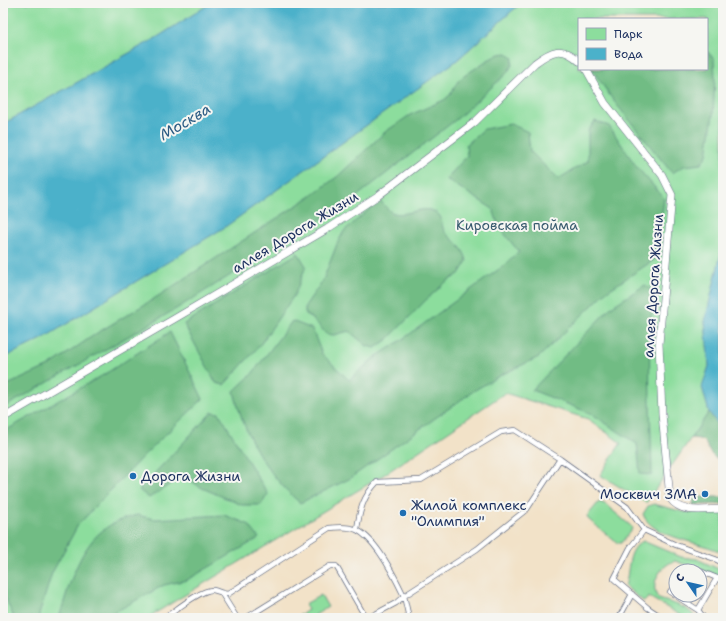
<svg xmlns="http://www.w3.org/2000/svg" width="726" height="621" font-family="'Shantell Sans',sans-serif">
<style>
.green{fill:#8cdd9d;stroke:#54867e;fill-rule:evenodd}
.forest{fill:#71bc84;stroke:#467671}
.water{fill:#4bb1ca;stroke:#337094}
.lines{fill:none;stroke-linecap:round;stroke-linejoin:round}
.service-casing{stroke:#666e83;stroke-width:6}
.pedestrian-casing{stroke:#666e83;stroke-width:8}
.service{stroke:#fff;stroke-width:4.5}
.pedestrian{stroke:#fff;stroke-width:7}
.poi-dot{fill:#1f6fb2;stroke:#f6f6f2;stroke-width:1.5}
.labels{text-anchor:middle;stroke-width:4;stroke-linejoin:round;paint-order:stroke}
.park-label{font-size:14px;fill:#375a6e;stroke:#f6f6f2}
.street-label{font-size:14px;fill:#1b2f5e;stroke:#f6f6f2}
.poi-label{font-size:14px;fill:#1b2f5e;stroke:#f6f6f2;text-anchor:start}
.water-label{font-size:15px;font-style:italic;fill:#2c5c84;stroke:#f6f6f2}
</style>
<rect width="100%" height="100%" fill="#f6f6f2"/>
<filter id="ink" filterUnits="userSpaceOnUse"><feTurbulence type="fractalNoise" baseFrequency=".025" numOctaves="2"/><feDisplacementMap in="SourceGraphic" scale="8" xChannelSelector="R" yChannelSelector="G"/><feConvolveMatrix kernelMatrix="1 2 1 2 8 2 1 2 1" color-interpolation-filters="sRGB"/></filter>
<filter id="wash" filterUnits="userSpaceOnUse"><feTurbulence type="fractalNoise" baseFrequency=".012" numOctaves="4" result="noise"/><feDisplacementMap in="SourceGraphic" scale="16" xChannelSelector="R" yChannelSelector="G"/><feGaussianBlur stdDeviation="0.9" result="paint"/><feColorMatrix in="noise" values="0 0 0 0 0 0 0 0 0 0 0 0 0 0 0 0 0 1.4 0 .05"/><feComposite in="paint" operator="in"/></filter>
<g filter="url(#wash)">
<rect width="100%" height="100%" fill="#f2e2c8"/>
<!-- green -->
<path class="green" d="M3 3H211L156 38 3 124Z
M521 3H723V245L705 321 709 366 702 387 709 412 646 503 600 475 621 443 588 419 505 393 385 474 147 618H3V358L42 339 225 227 456 61ZM579 19H707V69H579Z
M599 502 605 504 631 526 632 529 621 543H617L588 519 587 516Z
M654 504 684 512 723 511V553C703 542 651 538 643 514L648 506Z
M643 541 681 557 697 559 723 571V578L675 561C660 565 648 586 659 599 670 603 690 606 695 618H685L649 597 644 602 625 586C630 571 626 550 643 541Z
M321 595 328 607 315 615 317 618H295L308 610 305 604Z"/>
<!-- forest -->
<path class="forest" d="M707 51 714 59 715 78 713 115 707 155 701 164 684 166 672 173 613 100 592 69H707Z
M507 53 513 58 512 65 507 73 458 118 352 200 176 309 3 408V387L49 366 97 333 152 300 314 194 338 176 385 132 410 115 444 100 450 95 458 81 464 76 486 61 499 54Z
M595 121 609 126 636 166 664 198 657 258 607 291 539 357 501 375 475 390 349 479 300 503C266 473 244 436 234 391L252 374 292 321 312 329 322 354 349 380 374 358 403 339 506 264 519 252 499 227 493 209 446 179 467 156 466 145 484 129 511 124 528 132 530 151 558 179 588 161V131Z
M380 200C384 205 388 211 394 213 408 217 427 202 439 215 443 219 441 227 445 232 454 242 464 247 467 261L459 274 446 282 426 300 388 339 375 348 367 346 349 331 334 335 326 334 317 323 305 313V306L323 280 337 244 344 231Z
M298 253 306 266 295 294 260 345 224 385 216 383 184 324Z
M645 285 654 291C646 352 651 414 652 475L640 474 637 444 592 414 532 390 611 307Z
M170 332 203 399 144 455 78 525 52 573 38 618H14L3 592V432L105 374Z
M212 412 219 413 268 494 261 505H242L202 488 183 476 149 498 139 490Z
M709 412C721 422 723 447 723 461 720 459 714 458 712 455 704 446 710 439 691 438Z
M694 497H723V504L693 505Z
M137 515 154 519 224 515 248 524 259 538 187 580 164 585 104 618H59C70 583 80 539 116 522 122 519 130 517 137 515Z"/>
<!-- water -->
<path class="water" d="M211 3H521L456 61 225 227 42 339 3 358V124L156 38Z
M723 245V443L716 422 709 412 702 387 709 366 705 321Z"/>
</g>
<g filter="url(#ink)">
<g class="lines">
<defs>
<path id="service" d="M357 529C360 509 363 497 377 482L421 480 501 432 515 430 560 459 627 507 644 530 676 545 715 559 723 563
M644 530 630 548 614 579 648 608 663 618
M684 571 687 567 699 571
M700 571 717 578
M676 583 670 592 698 610
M222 594 237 618
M164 618C175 611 201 589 213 590 219 591 222 594 228 594L329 528C338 527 349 526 357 530 377 540 395 577 404 596L477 549 527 509 560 459
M246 618 330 566H336L366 618
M368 618 396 603 404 596 409 618
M619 618 632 594
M704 618 698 610 717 578 723 580"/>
<path id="pedestrian" d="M586 69 605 103 662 175 672 195 659 344 662 414 670 498C681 515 705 509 723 509
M3 418 174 319 327 229 379 195 475 122 535 63C551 51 562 45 579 61"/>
</defs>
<!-- service casing -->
<use href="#service" class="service-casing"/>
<!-- pedestrian casing -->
<use href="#pedestrian" class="pedestrian-casing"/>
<!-- service -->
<use href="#service" class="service"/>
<!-- pedestrian -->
<use href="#pedestrian" class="pedestrian"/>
</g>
</g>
<!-- markers -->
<g class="poi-dot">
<circle cx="133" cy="476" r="4"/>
<circle cx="705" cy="494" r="4"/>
<circle cx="403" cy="513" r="4"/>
</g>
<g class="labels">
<!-- park labels -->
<g class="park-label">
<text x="517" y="230">Кировская пойма</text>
</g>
<!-- street labels -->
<g class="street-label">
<text transform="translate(295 232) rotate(-31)" y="5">аллея Дорога Жизни</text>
<text transform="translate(653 286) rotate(-86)" y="5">аллея Дорога Жизни</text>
</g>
<!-- poi labels -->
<g class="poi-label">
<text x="141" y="481">Дорога Жизни</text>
<text x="697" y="499" text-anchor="end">Москвич ЗМА</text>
<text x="411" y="510">Жилой комплекс<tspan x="411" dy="16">"Олимпия"</tspan></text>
</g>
<!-- water labels -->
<g class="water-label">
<text transform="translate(185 122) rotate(-31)" y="5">Москва</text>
</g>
</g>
<!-- margin -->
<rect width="726" height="621" fill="none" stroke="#f6f6f2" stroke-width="16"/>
<!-- legend -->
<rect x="578" y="18" width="130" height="52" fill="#f6f6f2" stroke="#9ea6b7"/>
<rect x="586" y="28" width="20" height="12" fill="#8cdd9d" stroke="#9ea6b7"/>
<text x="614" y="38" font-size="12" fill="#1b2f5e">Парк</text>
<rect x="586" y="48" width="20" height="12" fill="#4bb1ca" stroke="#9ea6b7"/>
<text x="614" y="58" font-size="12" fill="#1b2f5e">Вода</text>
<!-- north arrow -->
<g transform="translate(688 583) rotate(304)"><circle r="19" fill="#f6f6f2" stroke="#9ea6b7"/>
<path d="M0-3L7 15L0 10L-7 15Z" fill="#1f6fb2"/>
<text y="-6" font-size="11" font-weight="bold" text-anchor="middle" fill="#1b2f5e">С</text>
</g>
</svg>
